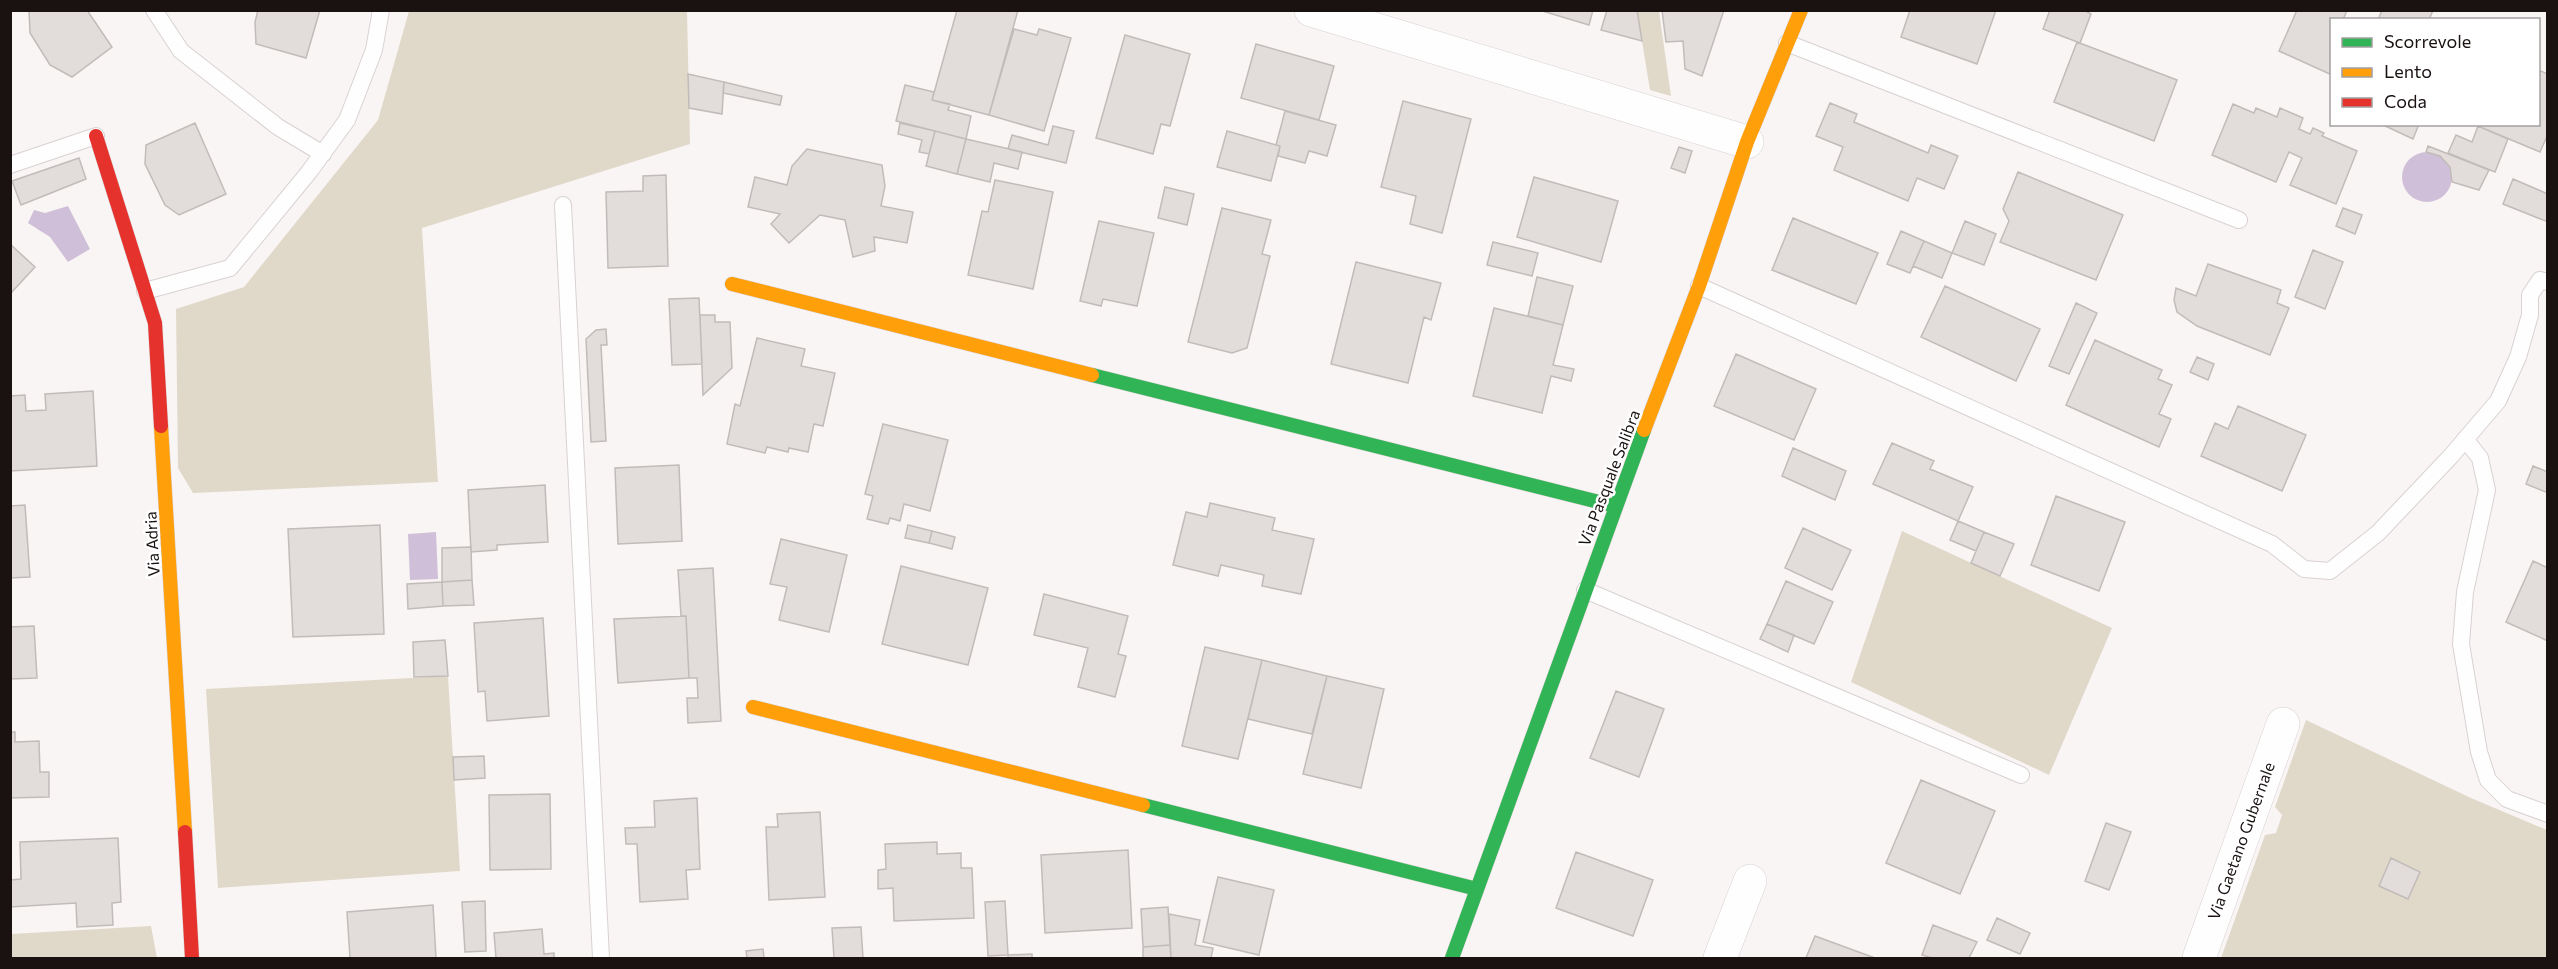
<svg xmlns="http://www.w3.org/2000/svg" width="2558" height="969" font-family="Commissioner,sans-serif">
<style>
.green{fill:#e0d9ca}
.water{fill:#cfbfd8}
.building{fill:#e2dcda;stroke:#c1bcb9;stroke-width:1.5}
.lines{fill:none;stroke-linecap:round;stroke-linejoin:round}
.lane-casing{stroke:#d9d1d1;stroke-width:18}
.street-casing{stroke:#d9d1d1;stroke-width:34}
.fast-casing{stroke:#d9d1d1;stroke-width:15}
.slow-casing{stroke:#d9d1d1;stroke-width:15}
.jam-casing{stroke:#d9d1d1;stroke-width:15}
.lane{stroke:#fefefe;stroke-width:16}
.street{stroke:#fefefe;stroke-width:33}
.fast{stroke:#30b455;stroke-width:14}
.slow{stroke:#ff9f0a;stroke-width:14}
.jam{stroke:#e5322d;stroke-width:14}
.labels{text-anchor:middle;stroke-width:5;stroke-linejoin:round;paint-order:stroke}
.street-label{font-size:16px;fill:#1a1111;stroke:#fff}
</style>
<rect width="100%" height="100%" fill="#faf5f5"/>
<!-- green -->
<path class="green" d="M409 11H687L690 144 422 228 438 482 193 493 178 468 176 309 244 287 378 120Z
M1637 11H1659L1671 96 1650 90Z
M1902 531 2112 628 2049 775 1851 682Z
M448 676 460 871 218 888 206 689Z
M2306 720 2471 798 2547 830V958H2221L2265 835 2276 833 2282 815 2275 807Z
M151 926 157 958H11V934Z"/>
<!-- water -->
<path class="water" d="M2402 177a25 25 0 1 1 50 0a25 25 0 1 1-50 0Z
M68 206 90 249 68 262 50 237 28 223 34 210 45 213Z
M436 532 438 579 410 580 408 534Z"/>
<!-- building -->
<path class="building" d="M29 10H87L112 47 72 77 50 65 30 33Z
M258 10H320L306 58 256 44 255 22Z
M957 10H1018L989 115 932 100Z
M1539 10H1593L1589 25Z
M1607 10H1637L1642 41 1601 30Z
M1662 10H1724L1702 76 1685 69 1683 41 1666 42Z
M1910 10H1996L1977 64 1901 37Z
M2050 10H2084L2091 14 2080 43 2043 29Z
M2297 10H2347L2343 20H2332V75L2279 51Z
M2382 10H2433L2429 20H2378Z
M1014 29 1037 35 1039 29 1071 38 1044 131 989 115Z
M1125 35 1190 54 1170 126 1161 124 1153 154 1096 138Z
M2077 42 2177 80 2154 141 2054 102Z
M1256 44 1334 66 1319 120 1241 98Z
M2538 70 2548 74V134L2540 152 2478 126 2479 124H2538Z
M688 74 724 82 722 114 689 108Z
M724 82 782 96 780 105 723 93Z
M905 85 934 92 932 100 950 104 948 110 971 116 966 139 896 121Z
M1403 101 1471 119 1442 233 1410 224 1416 196 1381 187Z
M1830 103 1857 114 1854 122 1928 153 1931 145 1958 156 1944 189 1917 178 1908 201 1834 170 1843 147 1816 136Z
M2233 104 2254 113 2256 108 2277 117 2280 108 2303 118 2299 129 2310 134 2313 128 2324 133 2322 136 2357 151 2336 204 2290 185 2302 158 2289 152 2276 182 2212 155Z
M1285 111 1336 125 1327 156 1309 151 1305 163 1278 156 1280 146 1276 145Z
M195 123 226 194 179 215 165 205 145 164 146 145Z
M900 123 935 131 929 154 919 152 922 140 898 134Z
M2381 124H2419L2413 139Z
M1053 126 1074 131 1066 163 1008 149 1012 135 1048 145Z
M2478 126 2508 139 2495 172 2448 153 2456 135 2472 142Z
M935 131 966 139 957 174 926 166Z
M1227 131 1280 146 1271 181 1217 167Z
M966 139 1022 152 1018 169 994 163 990 182 957 174Z
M2428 146 2489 170 2479 190 2452 182 2450 167 2440 156 2426 152Z
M1679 147 1692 151 1685 173 1671 168Z
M807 149 882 165 885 186 881 206 913 212 907 243 874 237 875 251 853 257 845 220 820 215 789 243 771 224 780 214 748 207 755 177 787 185 792 166Z
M79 158 86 179 21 205 12 181Z
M2018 172 2123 215 2096 280 2000 242 2009 221 2003 209Z
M666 175 668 266 608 268 606 192 643 191V176Z
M1534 177 1618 201 1601 262 1517 237Z
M2513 179 2548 194V222L2503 204Z
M995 180 1053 192 1033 289 968 275 982 211 988 212Z
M1165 187 1194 194 1187 225 1158 218Z
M1222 208 1271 220 1262 254 1270 256 1247 348 1232 353 1188 342Z
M2343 208 2362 215 2355 234 2336 226Z
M1793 218 1878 253 1856 304 1772 270Z
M1099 221 1154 233 1137 306 1103 299 1101 306 1080 301Z
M1965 221 1996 234 1984 265 1952 253Z
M1901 231 1924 241 1910 273 1887 264Z
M1924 241 1952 253 1942 278 1913 266Z
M1493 242 1538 253 1532 276 1487 265Z
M10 244 35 267 10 294Z
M2313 250 2343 262 2325 309 2295 297Z
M1356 262 1441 283 1431 320 1424 317 1408 383 1331 364Z
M2208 264 2281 290 2277 303 2289 308 2270 355 2197 326 2177 312 2174 300 2176 288 2196 296Z
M1537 277 1573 286 1563 325 1528 316Z
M1945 286 2040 329 2016 381 1921 337Z
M699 298 702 364 672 365 669 299Z
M2076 303 2097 313 2069 374 2049 366Z
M1494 308 1563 325 1553 365 1574 369 1571 381 1551 376 1542 413 1473 396Z
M700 315H715V322H730L732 368 703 395Z
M606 329 607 345H601L606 441 591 442 586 339 596 330Z
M757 338 805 349 801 366 835 373 823 426 814 424 808 452 789 448 788 452 767 447 765 453 727 444 735 404 740 406Z
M2095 340 2162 370 2158 379 2172 385 2159 414 2171 419 2159 447 2066 405Z
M1736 354 1816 389 1794 440 1714 406Z
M2197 357 2214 364 2208 380 2190 372Z
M93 391 97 466 10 471V396L25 395 26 411 46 410 45 394Z
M2238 406 2306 435 2282 491 2201 456 2215 423 2228 429Z
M883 424 948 440 930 511 904 504 900 521 890 518 888 524 867 519 873 496 865 494Z
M1892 443 1934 461 1930 469 1973 487 1958 521 1873 484Z
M1793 448 1846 471 1835 500 1782 476Z
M679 465 682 541 618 544 615 468Z
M2533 466 2548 472V493L2526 484Z
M545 485 548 542 497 545V550L471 552 468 490Z
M2056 496 2125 522 2099 591 2031 565Z
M1210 503 1275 518 1272 530 1314 539 1301 594 1262 586 1264 575 1221 565 1218 576 1173 565 1186 512 1207 517Z
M25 505 30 577 10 578V506Z
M1958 521 1984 532 1976 551 1950 540Z
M380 525 384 634 293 637 288 529Z
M908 525 932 531 929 543 905 538Z
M1803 528 1851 550 1832 590 1785 568Z
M932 531 955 537 952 549 929 543Z
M1984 532 2014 544 2000 576 1971 563Z
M781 539 847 555 829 632 779 620 787 587 770 584Z
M471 547 472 580 442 582V548Z
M2533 561 2548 568V641L2506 622Z
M901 566 988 588 968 665 882 644Z
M713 568 721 721 688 723 687 698H698L697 678H689L686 616H681L678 570Z
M472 580 474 605 443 606 442 582Z
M1786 581 1833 602 1814 644 1767 624Z
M442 582 443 606 408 609 407 584Z
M1044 594 1128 616 1118 654 1126 656 1115 697 1078 687 1088 648 1034 635Z
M686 616 689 678 618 683 614 619Z
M543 618 549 716 487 721 485 691 478 692 474 623Z
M1767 624 1794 635 1788 652 1760 639Z
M34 626 37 678 10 679V627Z
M445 640 448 676 414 677 413 642Z
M1205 647 1262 660 1238 759 1182 746Z
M1262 660 1327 676 1312 734 1248 719Z
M1327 676 1384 689 1361 788 1303 774Z
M1616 691 1664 709 1639 777 1590 758Z
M10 732H15V742L39 741 40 772H49V797L10 798Z
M484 756 485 778 454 780 453 757Z
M1921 780 1995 811 1960 894 1886 863Z
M550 794 551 869 490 870 489 795Z
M697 798 700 869 686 870 688 899 640 902 637 844H626L625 828 655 827 654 801Z
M820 812 825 897 769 900 766 827H778L777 814Z
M2106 823 2131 832 2109 890 2085 881Z
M118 838 121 902 112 903 113 925 77 927 76 903 10 907V880L21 879 20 842Z
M937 842V854L961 853V868H972L974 918 894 921 893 888 878 889V870L886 869 885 844Z
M1128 850 1132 928 1045 933 1041 855Z
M1576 852 1653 880 1633 936 1556 908Z
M2391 858 2420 872 2408 899 2379 886Z
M1218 877 1274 890 1259 955 1203 942Z
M485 901 486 951 465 952 462 902Z
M1005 901 1008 955 988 956 985 902Z
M433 905 436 958H350L347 912Z
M1168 907 1170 945 1143 947 1141 909Z
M1169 914 1200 920 1195 945 1213 948 1211 958H1171Z
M1997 918 2030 933 2020 954 1987 940Z
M1933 925 1977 942 1969 958H1932L1922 955Z
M861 927 863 958H834L832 928Z
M542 929 544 954 554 953V958H496L494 933Z
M1815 936 1875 958H1806Z
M1170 945 1171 958H1143V947Z
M763 949 764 958H747L746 951Z
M1032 954V958H1008V955Z"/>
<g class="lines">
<defs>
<path id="lane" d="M154 10 181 51 278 127 323 154
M1787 43 2239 220
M10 165 96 136
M563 205 601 958
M1699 286 2272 544 2304 569 2330 571 2378 533 2451 456 2498 401 2518 357 2530 315V295L2540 280 2548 282
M145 291 230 268 309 172 347 120 374 50 381 10
M2465 439 2480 458 2487 490 2465 592 2461 644 2479 752 2488 780 2507 799 2548 814
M1585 590 2021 775"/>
<path id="street" d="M1311 10 1747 142
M1720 958 1750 881
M2199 958 2283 724"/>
<path id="fast" d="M1092 375 1615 506
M1143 805 1477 889
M1452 958 1644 430"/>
<path id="slow" d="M732 284 1092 375
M161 426 185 832
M1644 430 1699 286 1747 142 1801 10
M753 707 1143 805"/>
<path id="jam" d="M96 136 155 323 161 426
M185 832 192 958"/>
</defs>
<!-- lane casing -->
<use href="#lane" class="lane-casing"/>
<!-- street casing -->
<use href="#street" class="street-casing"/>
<!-- fast casing -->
<use href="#fast" class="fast-casing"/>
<!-- slow casing -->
<use href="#slow" class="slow-casing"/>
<!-- jam casing -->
<use href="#jam" class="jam-casing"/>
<!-- lane -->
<use href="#lane" class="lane"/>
<!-- street -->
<use href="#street" class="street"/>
<!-- fast -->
<use href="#fast" class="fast"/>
<!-- slow -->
<use href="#slow" class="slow"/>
<!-- jam -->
<use href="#jam" class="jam"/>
</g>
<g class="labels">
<!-- street labels -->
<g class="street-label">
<text transform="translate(1609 478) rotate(-69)" y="6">Via Pasquale Salibra</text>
<text transform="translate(152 544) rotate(-93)" y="6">Via Adria</text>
<text transform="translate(2241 841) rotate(-70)" y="6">Via Gaetano Gubernale</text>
</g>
</g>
<!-- border -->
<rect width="2558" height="969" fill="none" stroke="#1a1111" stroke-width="24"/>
<!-- legend -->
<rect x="2330" y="18" width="210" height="108" fill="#ffffff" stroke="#a3a0a0" stroke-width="1.5"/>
<rect x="2342" y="38" width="30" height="9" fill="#30b455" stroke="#a3a0a0" stroke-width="1.5"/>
<text x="2384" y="48" font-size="18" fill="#1a1111">Scorrevole</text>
<rect x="2342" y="68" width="30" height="9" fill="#ff9f0a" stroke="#a3a0a0" stroke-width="1.5"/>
<text x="2384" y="78" font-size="18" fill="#1a1111">Lento</text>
<rect x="2342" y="98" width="30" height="9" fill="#e5322d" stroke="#a3a0a0" stroke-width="1.5"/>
<text x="2384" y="108" font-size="18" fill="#1a1111">Coda</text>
</svg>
